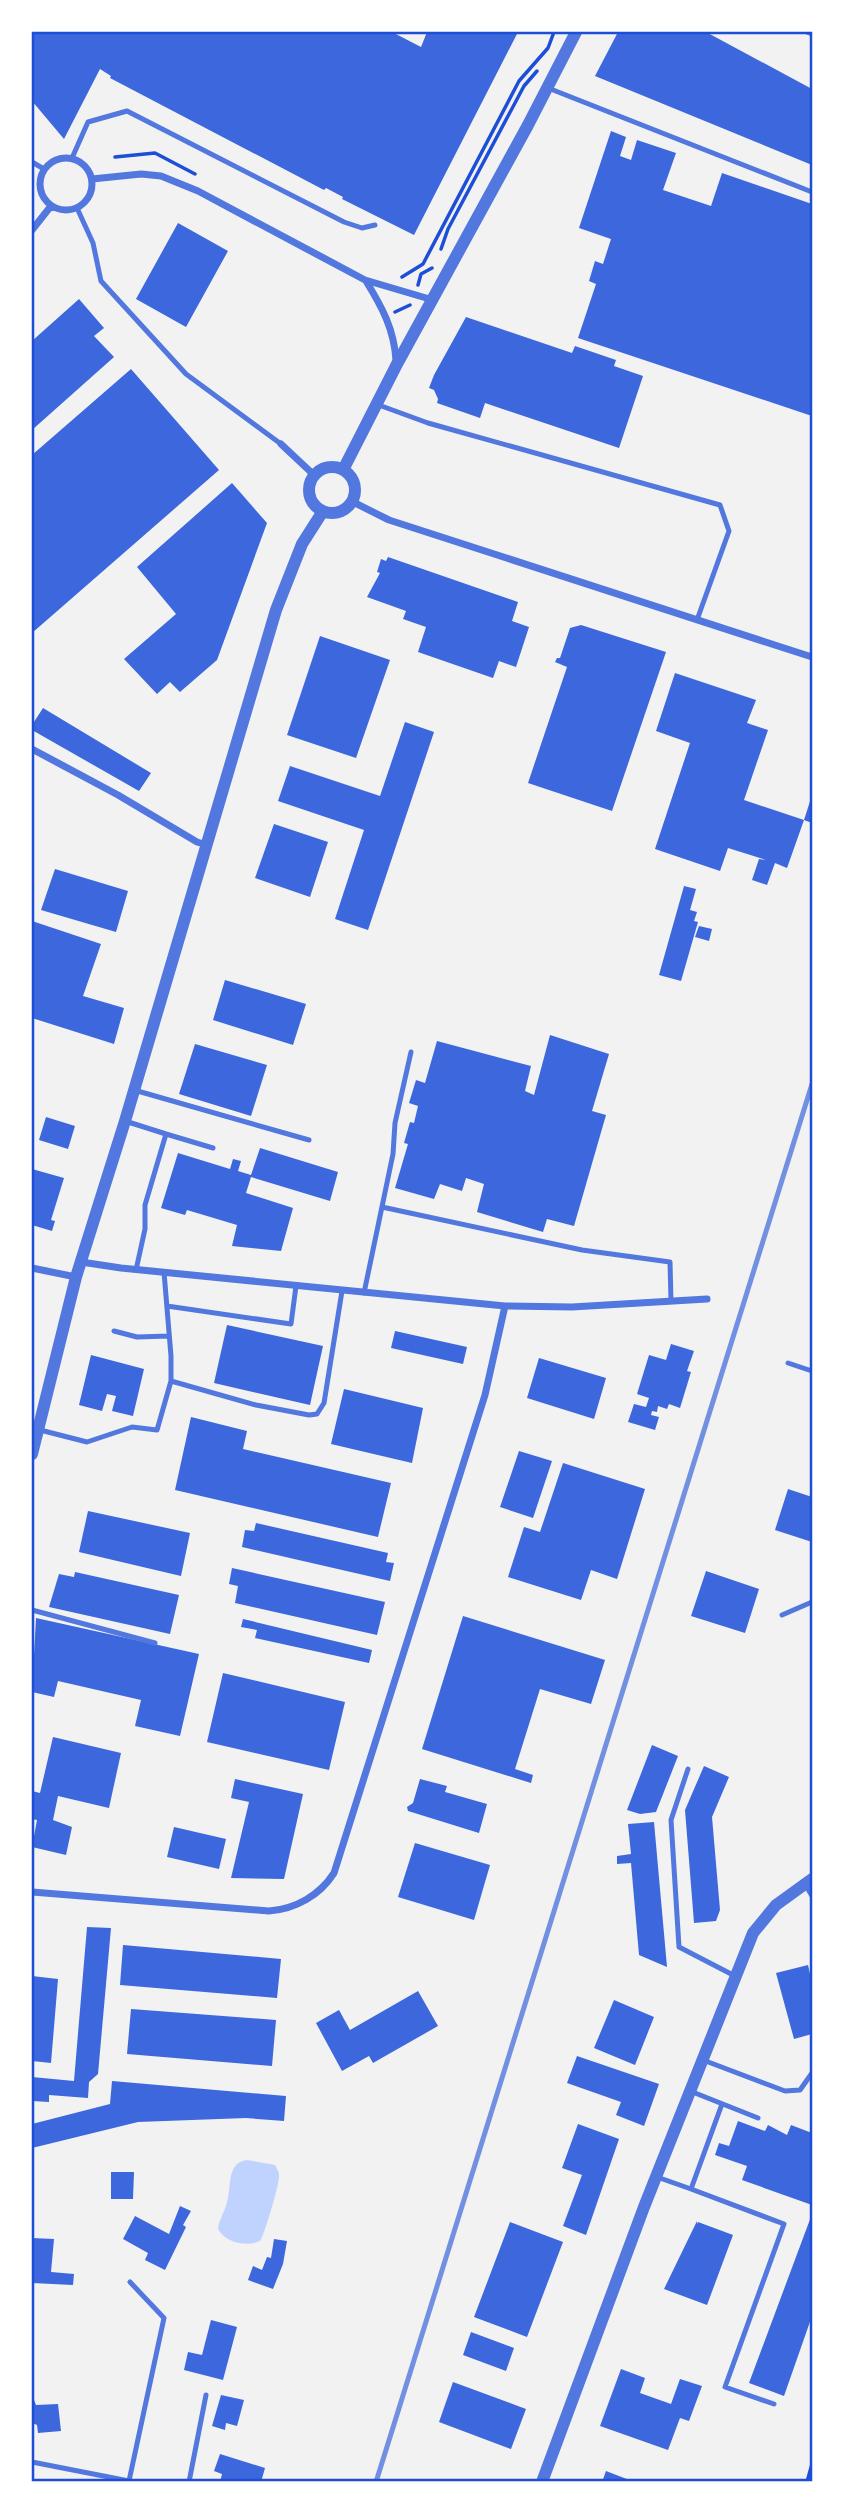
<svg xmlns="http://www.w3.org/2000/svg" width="844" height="2513" font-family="'DejaVu Sans',sans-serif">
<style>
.water{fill:#bfd3fe}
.building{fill:#3d67dc}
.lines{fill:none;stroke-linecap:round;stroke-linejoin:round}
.path{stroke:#1d4ed8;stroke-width:3.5}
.service{stroke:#5277de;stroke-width:5}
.minor{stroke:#5277de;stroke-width:7}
.tertiary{stroke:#5277de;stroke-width:12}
.rail{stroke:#7290e2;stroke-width:5}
.neatline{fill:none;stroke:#1d4ed8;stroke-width:2.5}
</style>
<rect width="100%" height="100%" fill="#f2f2f2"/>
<!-- water -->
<path class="water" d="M247 2160 275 2165C277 2169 279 2171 279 2176 280 2182 264 2236 260 2241 246 2247 226 2243 218 2229 219 2219 225 2212 227 2202 232 2186 226 2163 247 2160Z"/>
<!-- building -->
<path class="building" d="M32 32H392L421 47 427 32H518L414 235 342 199 343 197 326 188 324 190 110 78 111 76 100 69 64 139 32 101Z
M618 32H706L812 89V165L595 76Z
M611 131 626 137 620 156 631 160 637 140 676 153 663 190 711 206 722 173 812 204V416L578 338 596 284 589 281 595 261 603 264 611 239 579 228Z
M178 223 228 251 186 327 136 299Z
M79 299 104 328 94 336 114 357 32 430V341Z
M466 317 572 353 575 346 616 360 614 366 643 376 619 448 485 403 480 418 437 403 438 399 434 390 429 388 434 375Z
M131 369 219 470 32 633V455Z
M232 483 267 523 217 660 180 692 170 682 157 694 124 659 176 614 137 567Z
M388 557 518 602 512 621 529 627 516 667 499 661 493 678 418 652 426 627 403 619 406 611 367 597 380 573 377 572 381 559 386 561Z
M581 625 666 652 612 811 528 783 567 667 555 662 557 658H560L570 628Z
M320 636 390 660 356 758 287 735Z
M675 673 756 700 747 723 768 730 744 800 804 820 812 795V823L804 820 787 868 775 863 767 885 752 880 759 859 766 860 728 848 720 871 655 849 690 743 656 731Z
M43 708 151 773 139 791 32 730V725Z
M405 722 434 732 368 930 335 919 364 830 278 801 290 766 380 796Z
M274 824 328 842 310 897 255 878Z
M55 869 128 891 116 932 41 910Z
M684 886 696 889 690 910 697 912 694 921 698 922 681 981 659 975Z
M32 921 101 944 83 996 124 1008 114 1044 32 1018Z
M699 926 712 929 709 941 695 937Z
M225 980 306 1004 293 1045 213 1020Z
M550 1035 609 1054 592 1111 606 1115 574 1226 547 1219 543 1232 477 1212 484 1184 466 1178 462 1191 440 1184 434 1199 395 1188 408 1144 404 1143 410 1122 414 1123 418 1106 409 1103 416 1080 425 1083 437 1041 531 1066 525 1091 534 1095Z
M195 1044 267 1065 251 1116 179 1094Z
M46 1117 75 1126 68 1149 39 1140Z
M260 1148 338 1172 330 1201 251 1177 246 1193 293 1208 281 1251 232 1246 237 1225 187 1210 185 1215 161 1208 178 1153 230 1169 233 1159 241 1161 238 1171 251 1175Z
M32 1169 64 1178 51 1220 55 1221 52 1231 32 1225Z
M227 1325 323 1346 310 1405 214 1383Z
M395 1331 467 1347 463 1364 391 1348Z
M671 1344 694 1351 687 1371 691 1372 680 1408 669 1404 667 1409 658 1406 657 1412 652 1411 651 1415 659 1417 655 1430 628 1422 634 1404 646 1407 649 1398 637 1394 649 1355 666 1360Z
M91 1355 144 1369 133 1416 112 1411 116 1396 107 1394 102 1411 79 1405Z
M539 1358 606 1378 594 1419 527 1398Z
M344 1389 423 1408 412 1463 331 1444Z
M191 1417 247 1431 243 1449 391 1483 378 1537 175 1490Z
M519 1451 552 1461 533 1518 500 1507Z
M563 1463 645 1489 617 1579 591 1570 581 1600 508 1577 524 1527 540 1532Z
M788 1489 812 1497V1542L775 1530Z
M88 1511 190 1533 181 1576 79 1552Z
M256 1523 388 1553 386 1562 394 1563 390 1581 242 1547 245 1530 254 1531Z
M232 1568 385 1602 377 1635 235 1603 238 1586 229 1584Z
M706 1571 759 1589 745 1633 691 1616Z
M75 1572 179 1595 170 1634 49 1607 59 1574 74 1577Z
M463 1616 605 1660 591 1704 540 1689 515 1769 533 1775 531 1783 422 1749Z
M36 1618 199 1654 180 1736 135 1726 141 1700 58 1681 54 1697 32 1692Z
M243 1619 372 1650 369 1663 255 1638 257 1630 241 1627Z
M223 1673 345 1702 329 1770 207 1742Z
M53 1737 121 1753 109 1808 58 1796 53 1820 72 1827 66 1855 32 1847 37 1820 32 1819V1791L40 1793Z
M652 1745 678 1756 656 1812 640 1814 627 1810Z
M704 1766 729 1777 712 1817 720 1910 716 1921 694 1923 685 1810Z
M235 1779 303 1794 284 1879 231 1878 249 1802 231 1798Z
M420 1779 447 1786 445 1792 487 1804 479 1833 408 1811 407 1807 413 1803Z
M654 1822 667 1967 639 1955 631 1863 617 1864V1856L631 1854 628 1824Z
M174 1827 226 1839 219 1869 167 1857Z
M415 1843 490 1865 474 1920 398 1897Z
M87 1927 111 1928 98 2074 89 2082 88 2098 49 2095V2102L32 2101V2077L74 2081Z
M123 1945 281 1959 277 1998 120 1985Z
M808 1965 812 1983V2034L794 2039 776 1973Z
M32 1976 58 1979 51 2063 32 2061Z
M418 1991 438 2026 373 2063 369 2056 342 2071 316 2023 339 2010 350 2030Z
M614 2000 654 2017 635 2065 594 2048Z
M131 2009 276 2020 272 2066 127 2054Z
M577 2056 659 2084 644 2126 616 2115 621 2102 567 2083Z
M112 2081 286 2096 284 2121 246 2118 138 2122 32 2148V2124L110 2104Z
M738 2121 765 2131 768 2125 787 2135 791 2125 812 2133V2205L742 2180 747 2166 715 2155 719 2143 729 2146Z
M578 2124 619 2139 586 2235 563 2226 582 2175 562 2168Z
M111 2172H134L133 2199H111Z
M180 2206 191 2211 183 2225 186 2227 165 2270 145 2260 148 2253 123 2239 135 2216 169 2234Z
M812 2214V2316L784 2396 749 2383Z
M697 2221V2224L698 2222 733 2235 707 2305 664 2289Z
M510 2222 563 2242 527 2337 474 2317Z
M32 2238 54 2239 51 2272 74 2274 73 2285 32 2283Z
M274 2239 287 2241 283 2264 273 2289 248 2280 253 2266 262 2270 267 2257 271 2258Z
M211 2320 237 2327 223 2380 184 2370 188 2352 202 2355Z
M471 2332 514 2348 506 2371 463 2355Z
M621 2369 645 2378 640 2393 671 2404 680 2379 702 2386 689 2421 680 2418 668 2450 600 2426Z
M453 2382 526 2409 511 2449 439 2422Z
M221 2395 244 2400 237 2426 226 2423 225 2430 212 2426Z
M32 2400H34L36 2405 58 2404 61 2431 38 2433 37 2425 32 2423Z
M220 2454 265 2468 261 2482H220L222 2474 214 2471Z
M606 2471 632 2481V2482H602Z"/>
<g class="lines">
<!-- path -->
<path class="path" d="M115 157 155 153 195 174
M441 249 448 229 524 86 537 71
M402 277 423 264 519 81 548 48 554 32
M418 285 421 274 432 268
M395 312 410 305
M807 2482 812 2464"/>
<!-- service -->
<path class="service" d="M807 32 812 34
M548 88 812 192
M72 158 88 122 127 111 344 222 362 228 375 225
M32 162 44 169
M77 208 93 243 101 281 186 374 281 444
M376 404 428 423 720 505 729 531 697 620
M134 1090 309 1140
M125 1121 166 1134 145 1205V1229L136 1270
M166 1134 213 1148
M382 1207 582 1250 670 1262 671 1301
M364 1293 393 1154 395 1123 411 1052
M167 1306 291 1324 296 1286
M114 1331 137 1337 169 1336
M788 1363 812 1371
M171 1381 256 1405 309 1415 317 1414 324 1403 342 1291
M40 1430 87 1442 132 1427 157 1430 171 1381V1356L164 1272
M32 1610 155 1643
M782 1615 812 1602
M688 1769 671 1820 679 1947 735 1976
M805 1884 812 1896
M703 2060 785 2091 800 2090 812 2073
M690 2091 758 2118
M657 2177 691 2189 722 2104
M691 2189 784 2224 725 2387 774 2404
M32 2462 129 2481 164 2318 130 2282
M189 2482 206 2395"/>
<!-- minor -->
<path class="minor" d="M40 184a26 26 0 1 1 52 0a26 26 0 1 1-52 0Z
M92 179 141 174 161 176 198 191 365 280 433 300
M32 230 51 206
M366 281C382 307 394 329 396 360
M281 444 314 475
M351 501 389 520 812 657
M32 749 118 795 197 842 207 845
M81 1262 121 1268 505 1306 572 1307 707 1299
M32 1268 76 1277
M32 1892 269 1911C296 1909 320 1895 334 1873L485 1395 505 1306"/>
<!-- tertiary -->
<path class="tertiary" d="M309 490a23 23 0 1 1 46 0a23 23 0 1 1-46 0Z
M343 470 397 364 528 125 576 32
M32 1454 76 1277 125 1121 276 610 302 544 323 511
M542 2482 644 2207 753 1933 776 1905 812 1879"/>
<!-- rail -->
<path class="rail" d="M376 2482 812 1084"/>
</g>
<!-- border -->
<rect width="844" height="2513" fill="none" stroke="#ffffff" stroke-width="66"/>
<rect x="33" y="33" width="778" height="2447" class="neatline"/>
</svg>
